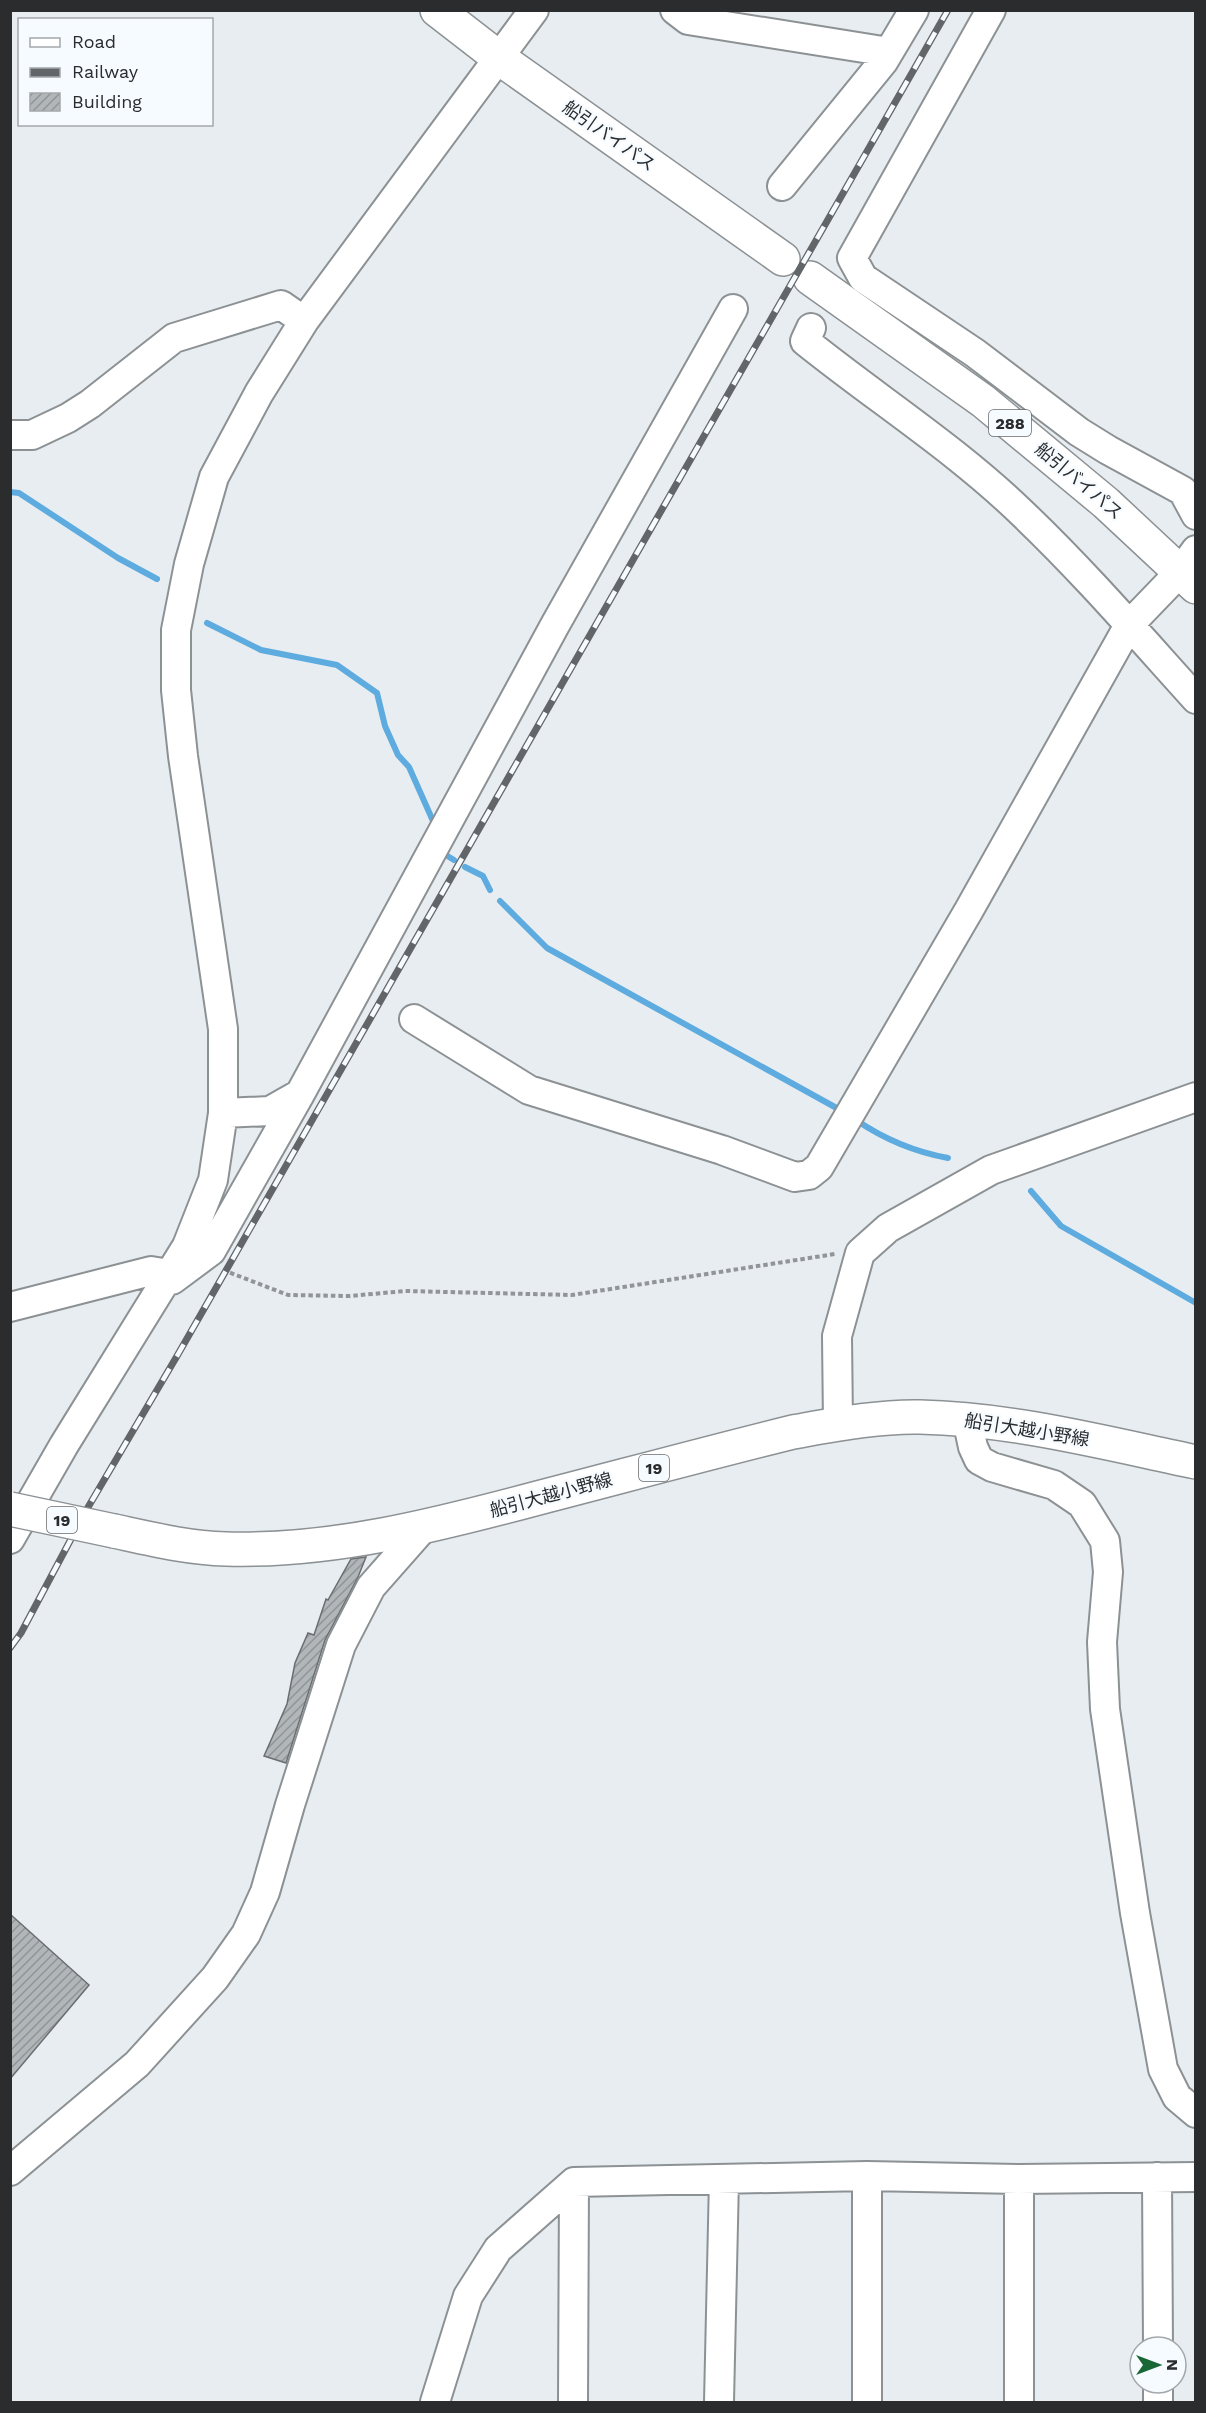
<svg xmlns="http://www.w3.org/2000/svg" width="1206" height="2413" font-family="'Work Sans','Noto Sans JP',sans-serif">
<style>
.lines{fill:none;stroke-linecap:round;stroke-linejoin:round}
.stream{stroke:#5dabdf;stroke-width:6}
.building{fill:url(#building-hatch);stroke:#6a6e71;stroke-width:1.5}
.minor-casing{stroke:#8c9194;stroke-width:32}
.major-casing{stroke:#8c9194;stroke-width:36}
.highway-casing{stroke:#8c9194;stroke-width:36}
.path{stroke:#919598;stroke-width:4;stroke-dasharray:4.5 3;stroke-linecap:butt}
.minor{stroke:#fff;stroke-width:28}
.major{stroke:#fff;stroke-width:33}
.highway{stroke:#fff;stroke-width:33}
.rail-casing{stroke:#636669;stroke-width:7}
.rail{stroke:#f6fbff;stroke-width:4.5;stroke-dasharray:14;stroke-linecap:butt}
.major-bridge-casing{stroke:#8c9194;stroke-width:36;stroke-linecap:butt}
.major-bridge{stroke:#fff;stroke-width:33}
.labels{text-anchor:middle;stroke-width:4.5;stroke-linejoin:round;paint-order:stroke}
.shield{fill:#f6fbff;stroke:#676a6d;stroke-width:1.5}
.shield-label{font-size:16px;font-weight:bold;fill:#2a2c2e}
.street-label{font-size:18px;fill:#2a2c2e;stroke:#f6fbff}
</style>
<defs>
<pattern id="building-hatch" width="6" height="6" patternUnits="userSpaceOnUse" patternTransform="scale(1.5)"><rect width="6" height="6" fill="#b1b6b9"/><path d="M-1 1l2-2M0 6l6-6M5 7l2-2" fill="none" stroke="#909497"/></pattern>
</defs>
<rect width="100%" height="100%" fill="#e8edf1"/>
<g class="lines">
<!-- stream -->
<path class="stream" d="M10 492 19 493 118 558 157 579
M207 623 261 650 337 665 377 693 385 726 398 755 409 767 433 821
M441 852 454 860
M465 867 483 876 490 890
M500 901 547 948 842 1111
M856 1120C884 1139 915 1152 948 1158
M1031 1191 1061 1226 1196 1303"/>
</g>
<!-- building -->
<path class="building" d="M366 1557 358 1577 325 1640 286 1763 264 1756 287 1704 295 1663 308 1633 314 1635 326 1599 328 1600 351 1559Z
M10 1914 89 1985 10 2079Z"/>
<g class="lines">
<defs>
<path id="minor" d="M675 10 688 20 889 52
M991 10 852 258 863 278 975 353 1079 432 1108 450 1183 491 1196 515
M782 186 883 62 914 10
M811 328 805 341C877 399 956 449 1022 513 1083 571 1139 636 1196 699
M10 435H32L68 418 90 404 174 338 281 305 304 321
M414 1019 529 1090 722 1150 795 1177 809 1175 819 1167 969 910 1129 625 1180 572 1196 550
M223 1113 270 1111 300 1094 555 625 733 309
M172 1280 211 1251 300 1094
M10 1307 151 1271 169 1274
M967 1419 973 1447 979 1460 992 1467 1054 1485 1082 1504 1105 1541 1108 1572 1102 1642 1105 1709 1135 1913 1163 2069 1177 2097 1196 2113
M838 1424 837 1336 860 1253 888 1228 991 1170 1196 1097
M10 1539 64 1445 187 1246 213 1180 223 1113V1029L183 756 176 690V630L189 564 214 477 259 393 304 321 534 10
M10 2171 137 2064 215 1978 246 1934 265 1892 290 1805 341 1645 371 1587 423 1528
M867 2176V2402
M1157 2177 1158 2347
M1019 2179V2402
M1158 2383V2402
M435 2402 468 2296 498 2249 574 2182 867 2176 1019 2179 1196 2177
M573 2402 574 2182
M719 2402 724 2179"/>
<path id="major" d="M114 1531C151 1539 188 1548 226 1549 332 1552 437 1525 538 1498 623 1476 708 1453 793 1432 833 1425 879 1416 920 1417 1013 1419 1105 1443 1196 1462"/>
<path id="highway" d="M437 10 499 58 783 259
M810 278 983 401 1106 503 1196 587"/>
</defs>
<!-- minor casing -->
<use href="#minor" class="minor-casing"/>
<!-- major casing -->
<use href="#major" class="major-casing"/>
<!-- highway casing -->
<use href="#highway" class="highway-casing"/>
<!-- path -->
<path class="path" d="M223 1270 288 1295 350 1296 405 1291 572 1295 835 1254"/>
<!-- minor -->
<use href="#minor" class="minor"/>
<!-- major -->
<use href="#major" class="major"/>
<!-- highway -->
<use href="#highway" class="highway"/>
<defs>
<path id="rail" d="M10 1648 21 1633 87 1509 177 1356 948 10"/>
</defs>
<!-- rail casing -->
<use href="#rail" class="rail-casing"/>
<!-- rail -->
<use href="#rail" class="rail"/>
<defs>
<path id="major-bridge" d="M10 1509 114 1531"/>
</defs>
<!-- major-bridge casing -->
<use href="#major-bridge" class="major-bridge-casing"/>
<!-- major-bridge -->
<use href="#major-bridge" class="major-bridge"/>
</g>
<g class="labels">
<!-- shield labels -->
<g class="shield">
<rect x="989" y="410" width="42" height="26" rx="4.5"/>
<rect x="639" y="1455" width="30" height="26" rx="4.5"/>
<rect x="47" y="1507" width="30" height="26" rx="4.5"/>
</g>
<g class="shield-label">
<text x="1010" y="429">288</text>
<text x="654" y="1474">19</text>
<text x="62" y="1526">19</text>
</g>
<!-- street labels -->
<g class="street-label">
<text transform="translate(609 136) rotate(35)" y="6">船引バイパス</text>
<text transform="translate(1079 481) rotate(40)" y="6">船引バイパス</text>
<text transform="translate(1027 1430) rotate(9)" y="6">船引大越小野線</text>
<text transform="translate(551 1495) rotate(-15)" y="6">船引大越小野線</text>
</g>
</g>
<!-- border -->
<rect width="1206" height="2413" fill="none" stroke="#2a2c2e" stroke-width="24"/>
<!-- legend -->
<rect x="18" y="18" width="195" height="108" fill="#f6fbff" stroke="#a4a8ab" stroke-width="1.5"/>
<rect x="30" y="38" width="30" height="9" fill="#ffffff" stroke="#a4a8ab" stroke-width="1.5"/>
<text x="72" y="48" font-size="18" fill="#2a2c2e">Road</text>
<rect x="30" y="68" width="30" height="9" fill="#636669" stroke="#a4a8ab" stroke-width="1.5"/>
<text x="72" y="78" font-size="18" fill="#2a2c2e">Railway</text>
<rect x="30" y="93" width="30" height="18" fill="url(#building-hatch)" stroke="#a4a8ab" stroke-width="1.5"/>
<text x="72" y="108" font-size="18" fill="#2a2c2e">Building</text>
<!-- north arrow -->
<g transform="translate(1158 2365) rotate(90)"><circle r="28" fill="#f6fbff" stroke="#a4a8ab" stroke-width="1.5"/>
<path d="M0-4.5L10 22L0 15L-10 22Z" fill="#1a6736"/>
<text y="-9" font-size="16" font-weight="bold" text-anchor="middle" fill="#2a2c2e">N</text>
</g>
</svg>
